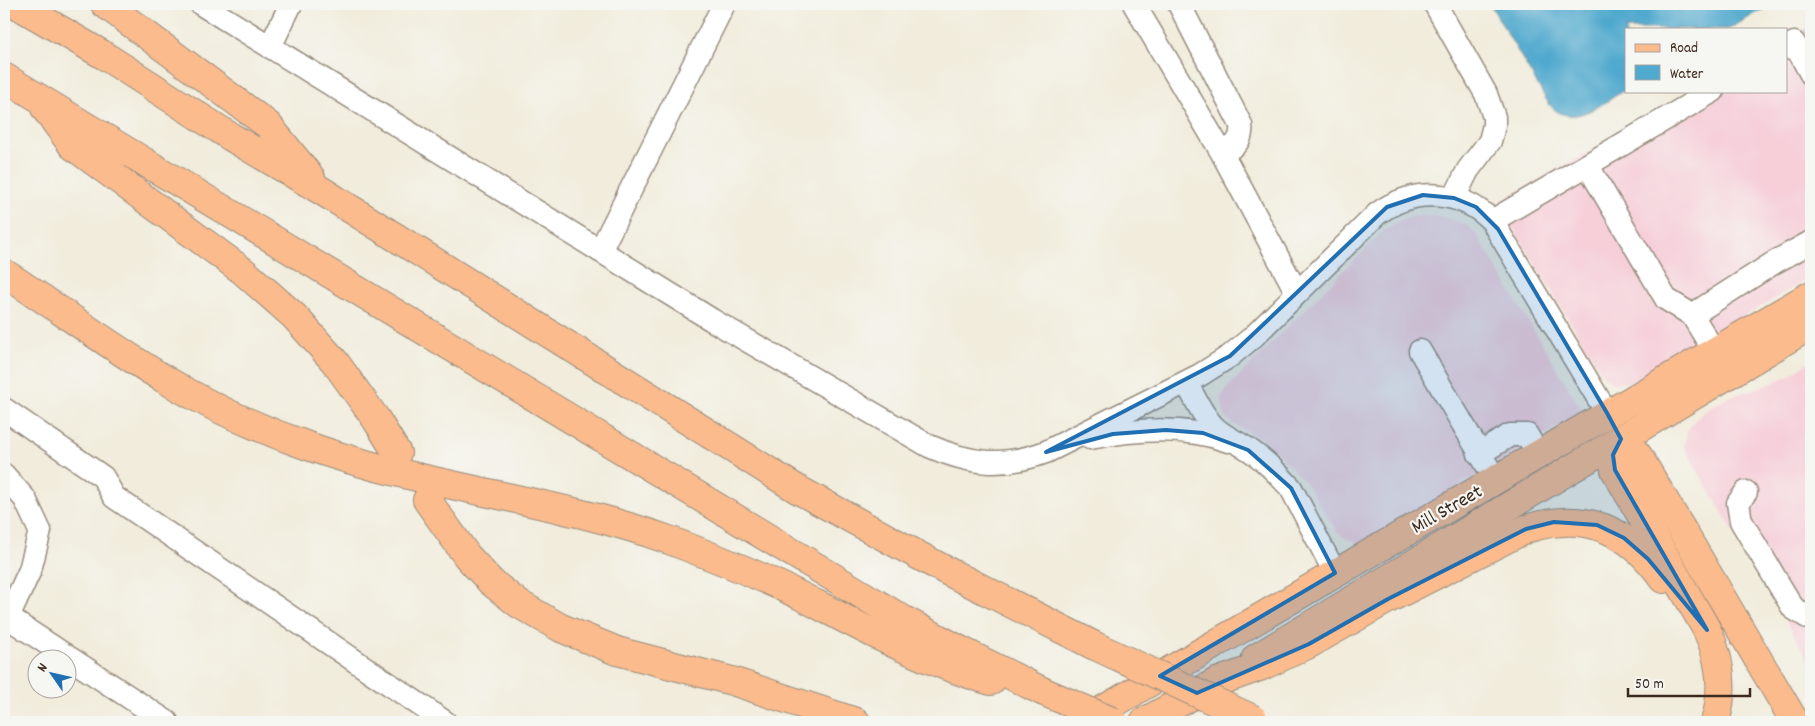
<svg xmlns="http://www.w3.org/2000/svg" width="1815" height="726" font-family="Dekko,sans-serif">
<style>
.built{fill:#f6cfd9}
.industrial{fill:#d1bdcb}
.water{fill:#50a9ce;stroke:#466a76}
.lines{fill:none;stroke-linecap:round;stroke-linejoin:round}
.minor-casing{stroke:#968b7c;stroke-width:25}
.major-casing{stroke:#968b7c;stroke-width:30}
.highway-casing{stroke:#968b7c;stroke-width:30}
.minor{stroke:#fff;stroke-width:22}
.major{stroke:#fbbb8d;stroke-width:28}
.highway{stroke:#fbbb8d;stroke-width:28}
.highway-bridge-casing{stroke:#968b7c;stroke-width:30;stroke-linecap:butt}
.highway-bridge{stroke:#fbbb8d;stroke-width:28}
.marked{fill:#1f6fb2;fill-opacity:0.2;stroke:#1f6fb2;stroke-width:4;stroke-linejoin:round}
.labels{text-anchor:middle;stroke-width:4.5;stroke-linejoin:round;paint-order:stroke}
.street-label{font-size:20px;fill:#3b2a1e;stroke:#f6f6f2}
</style>
<rect width="100%" height="100%" fill="#f6f6f2"/>
<filter id="ink" filterUnits="userSpaceOnUse"><feTurbulence type="fractalNoise" baseFrequency=".02" numOctaves="2"/><feDisplacementMap in="SourceGraphic" scale="10" xChannelSelector="R" yChannelSelector="G"/><feConvolveMatrix kernelMatrix="1 2 1 2 8 2 1 2 1" color-interpolation-filters="sRGB"/></filter>
<filter id="wash" filterUnits="userSpaceOnUse"><feTurbulence type="fractalNoise" baseFrequency=".0096" numOctaves="4" result="noise"/><feDisplacementMap in="SourceGraphic" scale="20" xChannelSelector="R" yChannelSelector="G"/><feGaussianBlur stdDeviation="1.12" result="paint"/><feColorMatrix in="noise" values="0 0 0 0 0 0 0 0 0 0 0 0 0 0 0 0 0 1.4 0 .05"/><feComposite in="paint" operator="in"/></filter>
<g filter="url(#wash)">
<rect width="100%" height="100%" fill="#f1ecdb"/>
<!-- built -->
<path class="built" d="M1802 31 1811 46V277L1633 382 1623 383 1612 382 1602 374 1498 203 1695 91H1786V40Z
M1418 216H1439L1465 224 1475 232 1582 410 1578 415 1363 543 1356 542 1347 539 1338 533 1305 482 1278 453 1255 436 1233 424 1225 417 1221 397 1231 384 1381 233 1400 220Z
M1811 360V664L1684 447 1687 431 1695 420 1710 407 1729 397 1770 384 1790 375Z"/>
<!-- industrial -->
<path class="industrial" d="M1811 25V46L1802 31Z"/>
<!-- water -->
<path class="water" d="M1490 4H1772L1729 29H1626V89C1603 103 1571 131 1549 104Z"/>
</g>
<g filter="url(#ink)">
<g class="lines">
<defs>
<path id="minor" d="M201 4 712 320 929 446C970 464 1002 468 1046 452L1200 375 1230 356 1254 336 1377 214C1413 187 1460 189 1492 221L1607 413
M1134 4 1222 153 1297 293
M1179 4 1241 125C1243 141 1234 147 1222 153
M1435 4 1486 94 1494 117V125L1490 141 1468 170 1454 198
M270 47 291 4
M1786 48 1794 43 1811 74
M1588 166 1666 299 1692 315 1714 351
M1492 221 1713 91
M600 251 724 4
M1692 315 1775 262 1811 242
M1420 351 1495 479
M1186 382C1195 398 1202 415 1215 428 1225 437 1237 442 1248 449 1265 460 1278 474 1291 488L1335 573
M4 409 103 477 114 497 445 722
M1090 438C1135 429 1184 425 1228 441
M1479 454 1510 435H1527L1538 454
M4 475 25 499 40 531 30 570 8 618
M1746 492 1738 503 1741 521 1793 608 1811 619
M4 615 167 722"/>
<path id="major" d="M1256 658 1811 325
M1082 722 1811 295
M1144 722 1215 683"/>
<path id="highway" d="M16 4 105 56 231 137 322 191 797 489 947 571 1093 645
M105 4 268 125 311 178
M4 77 904 620 962 651 1042 691
M45 108 73 146 243 271 294 316 335 362 376 419 397 453
M4 273C58 308 111 347 166 380 211 407 259 429 308 446 426 488 552 498 669 540 714 557 760 575 803 597 864 629 924 662 991 681
M427 500 467 556 491 582 519 604 561 628 617 651 732 681 856 722
M1217 682 1262 666 1309 644 1388 599 1526 529C1586 510 1628 529 1664 579
M1715 722C1725 690 1721 660 1707 630L1615 470C1612 458 1613 449 1621 439L1632 448 1639 457 1795 722"/>
</defs>
<!-- minor casing -->
<use href="#minor" class="minor-casing"/>
<!-- major casing -->
<use href="#major" class="major-casing"/>
<!-- highway casing -->
<use href="#highway" class="highway-casing"/>
<!-- minor -->
<use href="#minor" class="minor"/>
<!-- major -->
<use href="#major" class="major"/>
<!-- highway -->
<use href="#highway" class="highway"/>
<defs>
<path id="highway-bridge" d="M1093 645 1253 719
M1042 691 1114 722"/>
</defs>
<!-- highway-bridge casing -->
<use href="#highway-bridge" class="highway-bridge-casing"/>
<!-- highway-bridge -->
<use href="#highway-bridge" class="highway-bridge"/>
</g>
</g>
<!-- marked area -->
<path class="marked" d="M1423 195 1454 198 1476 207 1498 229 1607 413 1621 439 1613 455 1615 470 1707 630 1648 559 1624 538 1597 525 1554 522 1526 529 1388 599 1309 644 1197 693 1160 676 1335 573 1291 488 1248 450 1203 433 1166 430 1113 434 1046 452 1230 356 1387 207Z"/>
<g class="labels">
<!-- street labels -->
<g class="street-label">
<text transform="translate(1446 508) rotate(-30)" y="7">Mill Street</text>
</g>
</g>
<!-- margin -->
<rect width="1815" height="726" fill="none" stroke="#f6f6f2" stroke-width="20"/>
<!-- legend -->
<rect x="1625" y="28" width="162" height="65" fill="#f6f6f2" stroke="#aba49d"/>
<rect x="1635" y="44" width="25" height="8" fill="#fbbb8d" stroke="#aba49d"/>
<text x="1670" y="52" font-size="15" fill="#3b2a1e">Road</text>
<rect x="1635" y="65" width="25" height="15" fill="#50a9ce" stroke="#aba49d"/>
<text x="1670" y="78" font-size="15" fill="#3b2a1e">Water</text>
<!-- north arrow -->
<g transform="translate(52 674) rotate(304)"><circle r="24" fill="#f6f6f2" stroke="#aba49d"/>
<path d="M0-4L9 19L0 12L-9 19Z" fill="#1f6fb2"/>
<text y="-8" font-size="14" font-weight="bold" text-anchor="middle" fill="#3b2a1e">N</text>
</g>
<!-- scale -->
<path d="M1628 688v8h122v-8" fill="none" stroke="#3b2a1e" stroke-width="2.5"/>
<text x="1635" y="688" font-size="15" fill="#3b2a1e" stroke="#f6f6f2" stroke-width="4" paint-order="stroke">50 m</text>
</svg>
